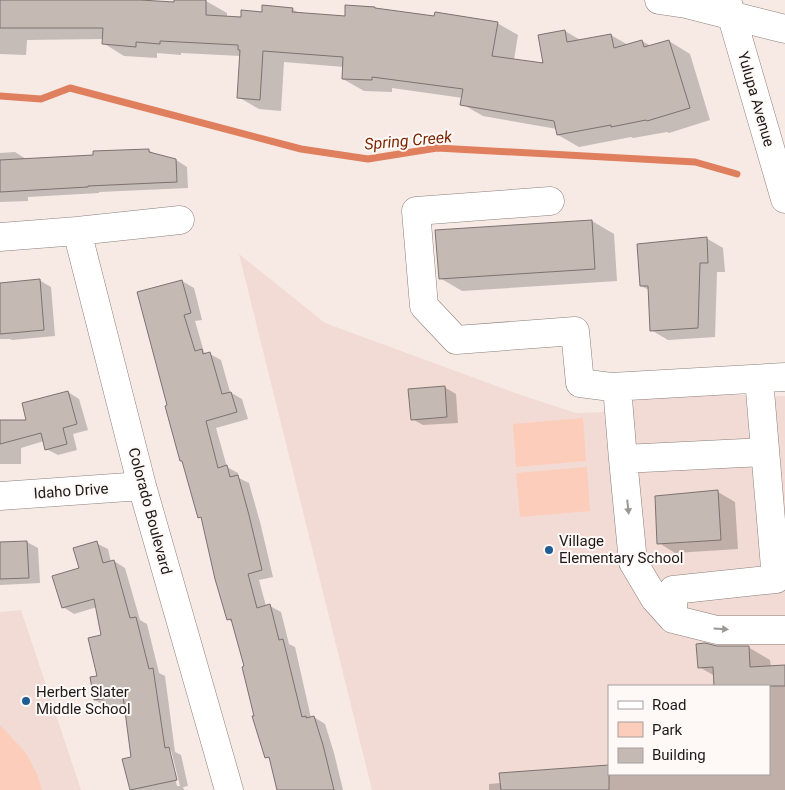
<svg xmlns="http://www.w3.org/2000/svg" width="785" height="790" font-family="Roboto,sans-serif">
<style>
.built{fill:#f1dbd4;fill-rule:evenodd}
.green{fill:#fdcdbc}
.shadow{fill:#0003;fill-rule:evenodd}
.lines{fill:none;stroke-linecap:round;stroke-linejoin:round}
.stream{stroke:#e07f5d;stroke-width:7}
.building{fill:#c5b9b4;stroke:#7d726e}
.minor-casing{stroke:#8b7f7b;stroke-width:29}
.minor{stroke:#fff;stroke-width:28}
.oneway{fill:#9a9897}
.poi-dot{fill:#215d94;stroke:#fef9f7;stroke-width:2}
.labels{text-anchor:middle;stroke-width:4;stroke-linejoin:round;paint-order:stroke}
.street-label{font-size:15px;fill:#1e1a18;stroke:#fef9f7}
.poi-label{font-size:15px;fill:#1e1a18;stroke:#fef9f7;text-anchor:start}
.water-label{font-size:16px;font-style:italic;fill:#7c2500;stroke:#fef9f7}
</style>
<rect width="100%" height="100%" fill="#f7eae5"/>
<!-- built -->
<path class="built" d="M239 254 325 323 521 395 576 413 605 412 606 392 785 396V790H372ZM609 686H769V774H609Z
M21 610 81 790H0V612Z"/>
<!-- green -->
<path class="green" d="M583 418 586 461 516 467 513 424Z
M587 467 590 511 520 517 516 473Z
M0 725 26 753 37 774 42 790H0Z"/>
<!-- shadow -->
<path class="shadow" d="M0 0H119L175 3V0H184L206 1 227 13V17L242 18 263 13 292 9 301 14 346 18 376 9 435 17 497 23 518 35 514 60 545 65 565 31 582 41 611 35 628 45 642 41 651 46 669 41 690 54 710 120 669 133 667 132 633 138 631 137 579 147 558 135 557 129 483 116 462 104 463 98 392 88V92L364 91 343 79 344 67 284 62 281 111 259 109 238 97 241 56 181 53V55L157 53V58L124 56 103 43 104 39 27 40 26 55 0 54Z
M148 150 157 155 176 160 187 167 188 188 99 192V193L28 197V201L0 202V153L15 152 26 159 95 156Z
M592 221 614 234 617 281 462 291 440 278Z
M706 238 723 248 725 272H717L715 337 668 340 651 330 649 290 641 286Z
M39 280 51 287 55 336 12 340 10 339H0V284Z
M182 281 194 288 202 320 195 321 204 352 208 354H210L221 360 230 392 242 399 248 419 216 428 227 467 238 473 239 478 249 483 260 522 273 577 259 580 266 606H270L281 612 289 644 295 647 311 718 314 717 325 724 334 753 343 790H278L271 760 266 757 245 667 233 623 228 619 203 519 199 517 169 406Z
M444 387 456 394 458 423 423 425 412 419Z
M68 392 79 399 88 430 73 434 77 450 58 455 46 449 44 441 21 448V464H0V422L28 421Z
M718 492 735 502 738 549 675 553 659 543Z
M27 542 38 548 40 583 0 585V543Z
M96 543 108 549 111 562 114 561 125 568 140 620 147 624 159 673 165 676 175 752 181 755 188 786 183 787 184 790H131L124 760 132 757 125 704 106 706 95 700 103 636 97 607 74 614 63 607 80 568ZM169 750H171L180 786H177Z
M717 647H748L770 660 771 667 785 666V790H489V784L609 774H769V686H716L715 676 699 667Z"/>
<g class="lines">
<!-- stream -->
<path class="stream" d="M0 96 41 99 70 88 301 149 368 159 437 148 695 162 737 174"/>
</g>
<!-- building -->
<path class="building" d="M0 0H140L174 2V0H206V15L241 17V10L262 12V5L293 8 292 12 345 16V5L375 7V8L434 16 435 12 498 22 492 56 543 63 538 35 565 30 567 42 611 34 614 48 642 40 644 47 669 40 690 108 647 121 646 120 611 127V125L557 135 554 121 460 105 463 89 372 77V80L342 79 343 57 263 51 260 100 237 98 240 50H238V45L160 41V44L136 42V47L102 44 103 28H0Z
M149 149V152L176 159 177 182 88 186V187L0 192V160L93 155V151Z
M592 220 595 269 439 279 435 230Z
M707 237 708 263H700L698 328 650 331 648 286H640L637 244Z
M40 279 44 330 0 334V283Z
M182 280 191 313 184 315 195 351 202 349 203 354 210 352 222 394 231 392 237 412 206 421 218 468 227 465 230 477 238 475 249 515 262 570 248 574 257 608 270 604 279 640 283 639 302 717 306 716V718L314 716 323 745 334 790H277L269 757 265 758 252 716H254L242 667 244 666 231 619 227 620 215 579 201 517 198 518 182 461H180L165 406 167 405 137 292Z
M445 386 447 417 411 420 408 389Z
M68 391 77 424 63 428 67 444 45 450 41 433 0 444V420H26L22 403Z
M718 490 721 540 657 544 655 496Z
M27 541 29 578 0 579V542Z
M97 541 103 563 114 560 130 618 136 617 149 669 153 668 165 748 169 747 177 780 130 790 122 759 131 757 123 696 94 700 90 677 97 676 88 638 101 635 94 599 62 608 52 576 79 568 73 548Z
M705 643 717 646H749L750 667 785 665V686H714L713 667 698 668 696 644Z
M609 765V790H501L499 773Z"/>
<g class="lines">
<defs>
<path id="minor" d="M659 0 686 4 785 29
M727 0 785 199
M550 201 416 211 424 306 456 340 575 331 580 383 611 387 785 377
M77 231 142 486 229 790
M0 237 77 231 180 220
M617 387 623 459 765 452
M623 459 633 562 655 599 673 619 717 630H785
M0 496 142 486
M673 619V590L776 579 759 379"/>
</defs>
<!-- minor casing -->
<use href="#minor" class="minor-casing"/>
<!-- minor -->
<use href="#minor" class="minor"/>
</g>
<!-- one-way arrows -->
<defs><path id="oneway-solid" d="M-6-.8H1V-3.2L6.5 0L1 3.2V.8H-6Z" transform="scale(1.25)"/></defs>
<g class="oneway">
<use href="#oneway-solid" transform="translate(628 507) rotate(84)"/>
<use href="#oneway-solid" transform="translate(721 629) rotate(4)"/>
</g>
<!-- markers -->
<g class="poi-dot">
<circle cx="549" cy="550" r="5"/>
<circle cx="26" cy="701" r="5"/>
</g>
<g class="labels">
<!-- street labels -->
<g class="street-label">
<text transform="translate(756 99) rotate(74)" y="5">Yulupa Avenue</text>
<text transform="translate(71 491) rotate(-4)" y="5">Idaho Drive</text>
<text transform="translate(150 511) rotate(75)" y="5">Colorado Boulevard</text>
</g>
<!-- poi labels -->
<g class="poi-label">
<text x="559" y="546">Village<tspan x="559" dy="17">Elementary School</tspan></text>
<text x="36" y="697">Herbert Slater<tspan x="36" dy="17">Middle School</tspan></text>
</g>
<!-- water labels -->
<g class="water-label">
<text transform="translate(408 140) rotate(-5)" y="6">Spring Creek</text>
</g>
</g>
<!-- legend -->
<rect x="608" y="685" width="162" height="90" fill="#fef9f7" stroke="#a4a09e"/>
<rect x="618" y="701" width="25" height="8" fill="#ffffff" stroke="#a4a09e"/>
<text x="652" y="710" font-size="15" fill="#1e1a18">Road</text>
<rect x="618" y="722" width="25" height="15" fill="#fdcdbc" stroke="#a4a09e"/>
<text x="652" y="735" font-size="15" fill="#1e1a18">Park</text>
<rect x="618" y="748" width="25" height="15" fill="#c5b9b4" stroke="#a4a09e"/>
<text x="652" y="760" font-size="15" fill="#1e1a18">Building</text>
</svg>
